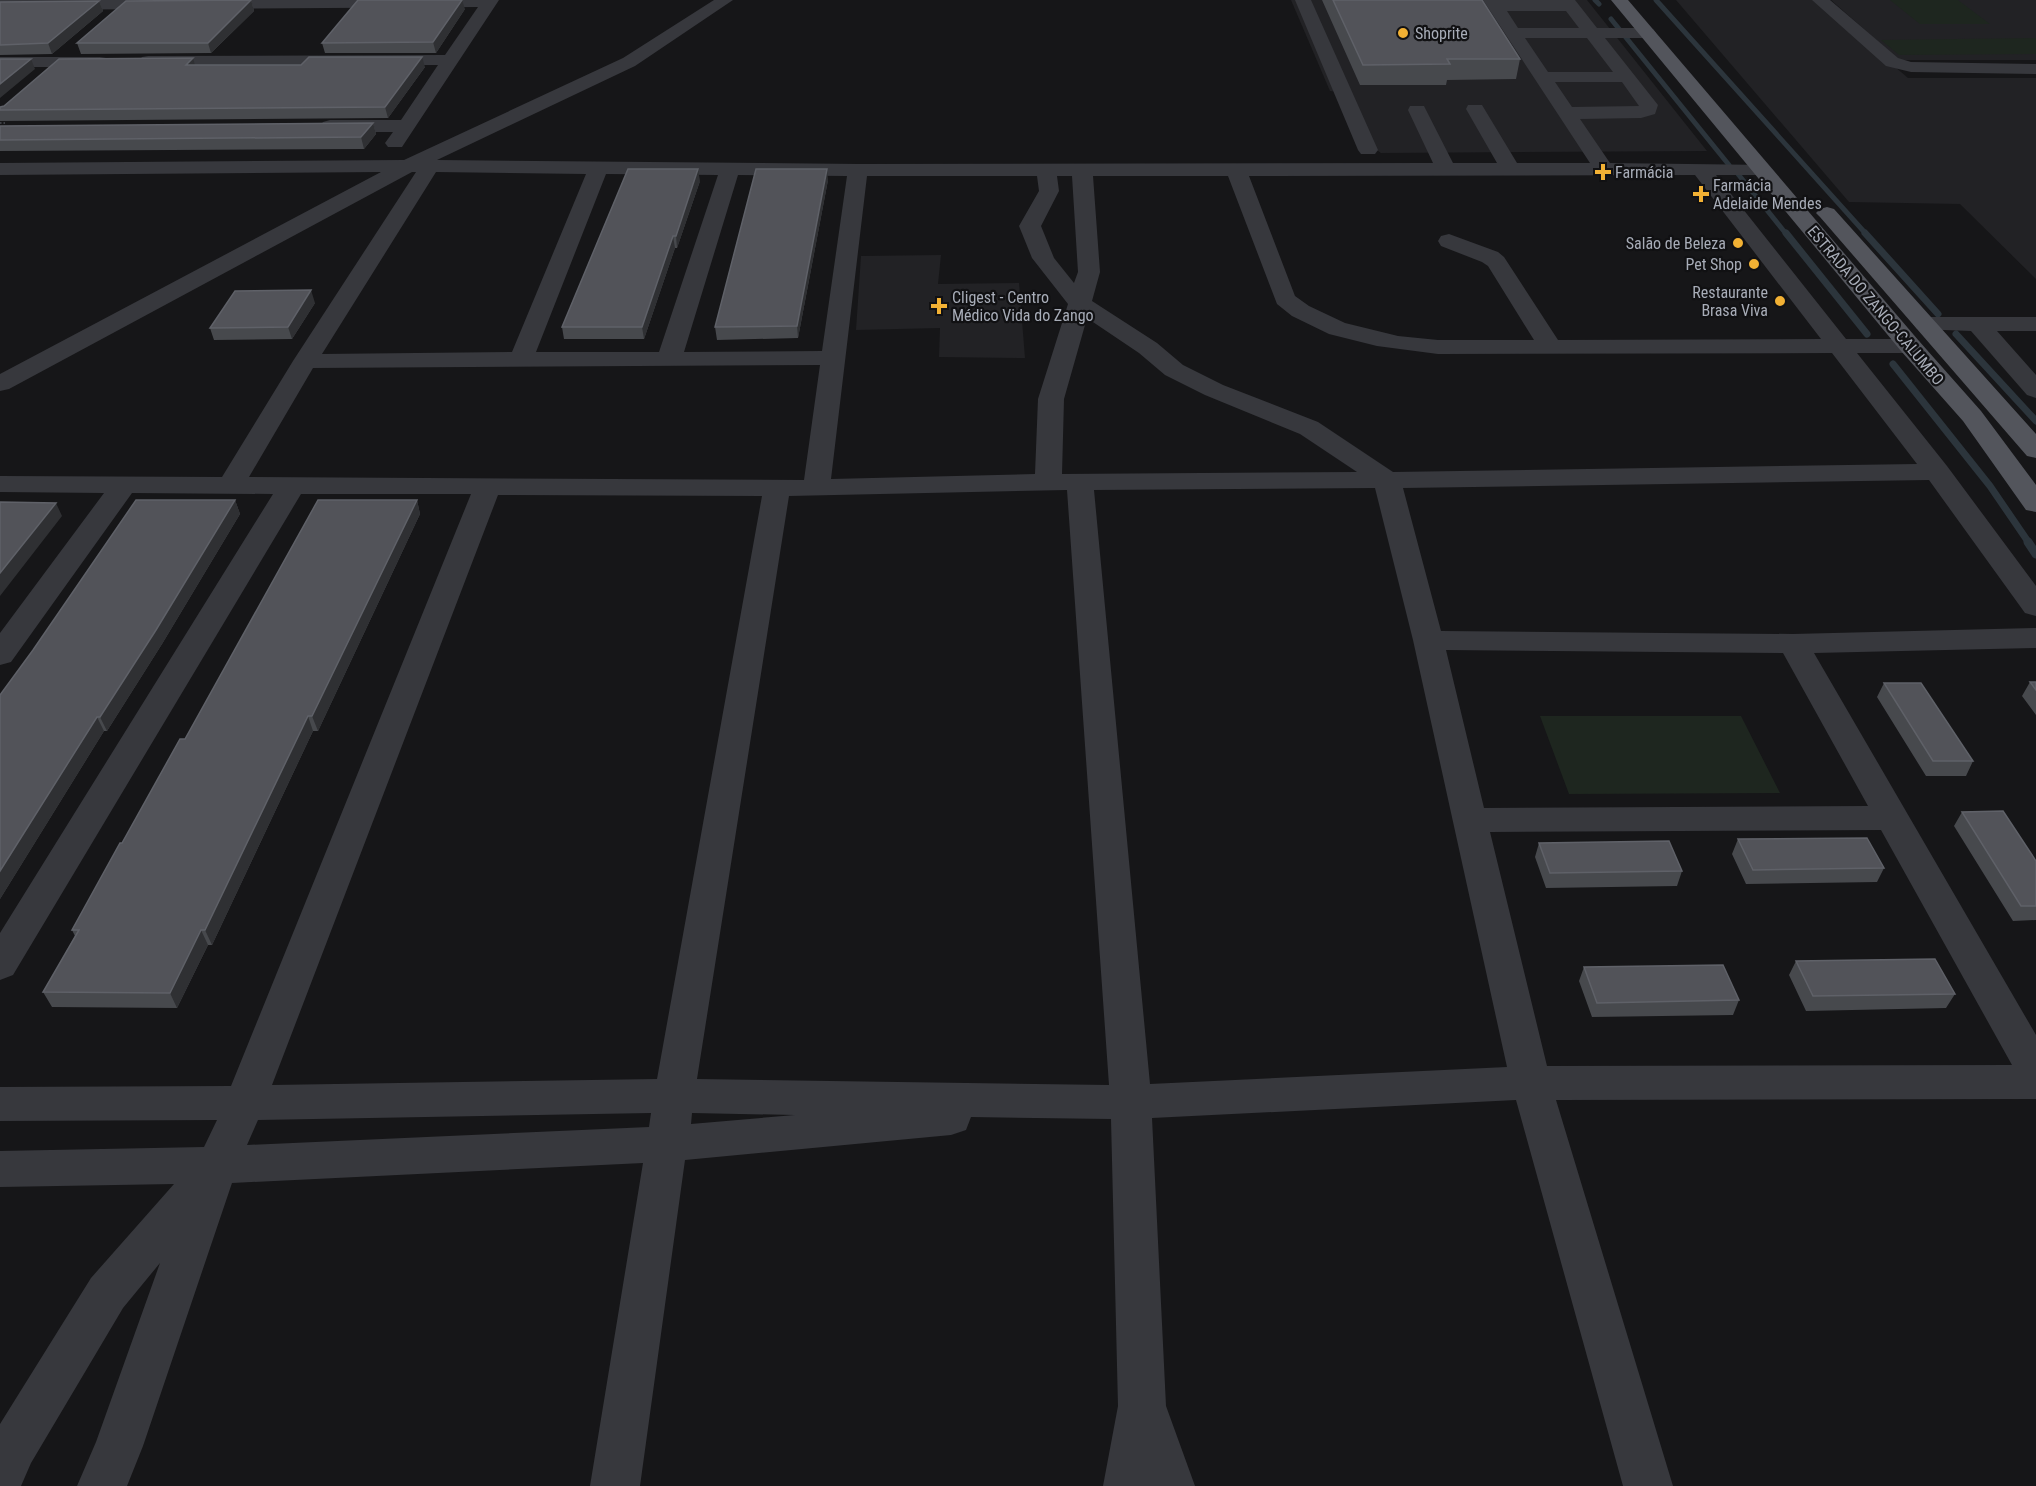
<svg xmlns="http://www.w3.org/2000/svg" width="2036" height="1486" font-family="'Roboto Condensed',sans-serif">
<style>
.built{fill:#222225}
.green{fill:#1e261f}
.lines{fill:none;stroke-linecap:round;stroke-linejoin:round}
.stream-far2{stroke:#2c353c;stroke-width:5}
.stream-far1{stroke:#2c353c;stroke-width:7}
.stream{stroke:#2c353c;stroke-width:9}
.path{stroke:#3d3f44;stroke-width:2;stroke-dasharray:1.5 2;stroke-linecap:butt}
.minor{fill:#37383d;fill-rule:evenodd}
.major{fill:#53555c;fill-rule:evenodd}
.wall{fill:#47494d}
.shaded-wall{fill:#2f3033}
.building{fill:#525359;stroke:#5f6168;stroke-width:1.5}
.poi-dot{fill:#f2b134;stroke:#111113;stroke-width:2}
.labels{text-anchor:middle;stroke-width:4.5;stroke-linejoin:round;paint-order:stroke}
.far-poi-label{font-size:16px;fill:#a8adb8;stroke:#111113;text-anchor:start}
.far-street-label{font-size:16px;fill:#a8adb8;stroke:#111113}
</style>
<rect width="100%" height="100%" fill="#161618"/>
<!-- built -->
<path class="built" d="M1291 0H1587L1707 151 1381 153 1364 141 1350 93 1330 91Z
M1676 0H1817L1908 78H2036V279L1960 204 1849 202Z
M1831 0H2036V60H1899Z
M941 255 938 284 1019 283 1025 358 939 357 940 328 856 330 861 256Z"/>
<!-- green -->
<path class="green" d="M1890 0H1958L1990 24H1920Z
M2036 38V54L1899 55 1881 40Z
M1540 716H1741L1780 793 1569 794Z"/>
<g class="lines">
<!-- stream-far2 -->
<path class="stream-far2" d="M1595 0 1599 4
M1656 0 1867 235
M1611 19 1729 165
M1738 174 1787 235"/>
<!-- stream-far1 -->
<path class="stream-far1" d="M1786 233 1867 334
M1865 233 1938 314
M1956 334 2036 421
M1893 364 1990 486 2029 543"/>
<!-- stream -->
<path class="stream" d="M2028 542 2036 554"/>
<!-- path -->
<path class="path" d="M0 123H7"/>
<!-- minor -->
<path class="minor" d="M0 0H499L402 147H388L385 143 393 132H330L323 130 320 126 323 122 330 120H401L438 65 148 66 142 65 139 61 142 57 148 56 445 55 478 7 0 10Z
M714 0H733L635 66 437 160 858 164 1433 163 1408 110 1410 106H1424L1426 110 1453 163H1497L1466 109 1468 105H1482L1517 163H1590L1483 0H1575L1597 28H1647L1653 29 1656 33 1653 37 1647 38H1605L1658 105 1655 114 1641 118 1580 119 1610 163 1768 165 1771 169 1768 173 1761 175H1716L1846 339H1910L1919 341 1922 346 1919 351 1910 353H1857L1947 466 2036 586V616L2025 613 1929 480 1403 488 1441 631 1793 634 2036 628V648L1814 653 2036 1035V1099L1556 1100 1673 1486H1623L1516 1100 1152 1118 1166 1406 1195 1486H1103L1118 1406 1111 1119 971 1117 966 1130 951 1135 685 1160 640 1486H590L643 1163 232 1183 143 1446 127 1486H77L96 1442 160 1263 123 1308 31 1463 21 1486H0V1424L91 1278 174 1184 0 1187V1151L204 1147 217 1120 0 1121V1087L231 1086 471 494H301L13 975 0 980V933L273 494 132 493 11 662 0 665V633L104 493 0 492V476L222 477 293 361 416 172H412L9 389 0 391V374L381 172 0 175V163L404 160 623 58ZM1507 11H1566L1579 28H1518ZM1525 38H1587L1613 72H1548ZM1555 82H1622L1639 106 1572 107ZM436 172 586 174 512 352 322 354ZM606 174 718 175 659 352H536ZM738 175 847 176 822 351 684 352ZM1695 175 1821 339 1558 340 1504 257 1498 252 1449 234 1441 236 1438 241 1441 246 1482 262 1488 266 1534 340H1438L1398 336 1345 323 1309 306 1295 296 1249 176ZM867 176H1037L1039 191 1019 226 1032 258 1068 304 1038 399 1035 474 831 479ZM1057 176H1072L1078 272 1074 283 1054 258 1041 226 1059 191ZM1093 176H1228L1277 304 1292 316 1329 334 1377 346 1438 354 1832 353 1917 464 1393 472 1318 422 1223 385 1183 365 1157 343 1092 301 1100 272ZM1087 318 1139 353 1165 375 1205 395 1300 434 1357 472 1062 474 1064 399ZM820 365 804 480 249 477 313 368ZM1375 488 1413 640 1507 1067 1150 1084 1094 490ZM1067 490 1109 1085 697 1079 789 496ZM498 495 762 496 657 1079 272 1085ZM1446 650 1783 653 1868 806 1484 808ZM1881 830 2012 1065 1547 1066 1490 832ZM651 1113 649 1127 247 1145 258 1120ZM692 1113 795 1115 691 1124Z
M1295 0H1311L1378 150 1375 154H1361L1358 150Z
M1812 0H1830L1898 58 1911 62 2036 64V74L1911 72 1886 66Z
M0 57H100L106 58 109 62 106 66 100 67H0Z
M1925 317H2036V331H1997L2036 375V398L2027 395 1971 331 1917 329 1913 324 1917 319Z"/>
<!-- major -->
<path class="major" d="M1611 0H1628L1919 341 1981 411 2036 485V512L2026 510 1963 421 1901 351Z
M1827 207 1834 209 2036 434V458L2027 456 1820 217 1816 213 1820 209Z"/>
</g>
<!-- wall -->
<path class="wall" d="M251 0 254 11 211 53 81 54 77 43Z
M1322 0H1482L1520 59 1516 79 1447 80 1446 85H1360Z
M99 1 103 11 52 54 0 55V2Z
M465 9 436 53H325L322 43Z
M195 65 425 67 388 118 0 121V107Z
M373 123 376 134 364 149 0 151V126Z
M828 180 798 338 717 340 715 327Z
M700 181 677 248H675L644 339H564L562 327Z
M315 303 292 339 214 340 210 328Z
M235 500 240 514 162 644 107 731H104L0 899V695Z
M417 500 420 514 318 731H313L212 945H208L177 1008 52 1007 43 992 75 936 72 930 185 739Z
M2030 682H2036V715L2022 696Z
M1884 683 1973 761 1966 776H1926L1877 697Z
M1962 812 2036 861V920L2013 921 1954 826Z
M1738 839 1884 868 1877 882 1746 884 1732 854Z
M1539 843 1682 871 1677 886 1546 888 1535 857Z
M1796 961 1955 994 1946 1008 1806 1011 1789 975Z
M1584 967 1739 1000 1733 1015 1592 1017 1579 981Z"/>
<!-- shaded-wall -->
<path class="shaded-wall" d="M251 0 254 11 211 53 208 43Z
M462 0 465 9 436 53 433 42Z
M99 1 103 11 52 54 48 43Z
M422 57 425 67 388 118 385 107Z
M193 58 196 69 186 65Z
M31 59 35 69 0 98V84Z
M373 123 376 134 364 149 361 137Z
M698 169 700 181 677 248 676 236Z
M827 169 828 180 798 338 797 326Z
M673 236 675 248 644 339 642 327Z
M311 290 315 303 292 339 288 327Z
M235 500 240 514 162 644 107 731 100 717Z
M417 500 420 514 318 731 312 716Z
M56 503 62 516 0 596V573Z
M308 716 313 731 212 945 205 930Z
M97 717 104 731 0 899V871Z
M201 930 208 945 177 1008 170 993Z"/>
<!-- building -->
<path class="building" d="M251 0 208 43H77L126 1Z
M358 0H462L433 42 322 43Z
M1333 0H1482L1520 59H1447L1450 64 1363 65Z
M99 1 48 43 0 45V2Z
M309 57H422L385 107 0 110V107L4 106 59 59 193 58 186 65H301Z
M0 59H31L0 84Z
M373 123 361 137 0 140V126Z
M628 169H698L676 236H673L642 327H562Z
M756 169H827L797 326 715 327Z
M311 290 288 327 210 328 235 291Z
M136 500H235L156 630 100 717H97L0 871V695L33 650Z
M318 500H417L312 716H308L205 930H201L170 993 43 992 79 930H72L120 843H122L180 739H185Z
M0 502 56 503 0 573Z
M2030 682H2036V690Z
M1884 683H1921L1973 761H1933Z
M2003 811 2036 861V906H2021L1962 812Z
M1867 838 1884 868 1753 870 1738 839Z
M1669 841 1682 871 1550 873 1539 843Z
M1935 959 1955 994 1813 996 1796 961Z
M1723 965 1739 1000 1597 1003 1584 967Z"/>
<!-- markers -->
<g class="poi-dot">
<circle cx="1403" cy="33" r="6"/>
<path d="M1600 163h6v6h6v6h-6v6h-6v-6h-6v-6h6z"/>
<path d="M1698 185h6v6h6v6h-6v6h-6v-6h-6v-6h6z"/>
<circle cx="1738" cy="243" r="6"/>
<circle cx="1754" cy="264" r="6"/>
<circle cx="1780" cy="301" r="6"/>
<path d="M936 297h6v6h6v6h-6v6h-6v-6h-6v-6h6z"/>
</g>
<g class="labels">
<!-- far-poi labels -->
<g class="far-poi-label">
<text x="1415" y="39">Shoprite</text>
<text x="1615" y="178">Farmácia</text>
<text x="1713" y="191">Farmácia<tspan x="1713" dy="18">Adelaide Mendes</tspan></text>
<text x="1726" y="249" text-anchor="end">Salão de Beleza</text>
<text x="1742" y="270" text-anchor="end">Pet Shop</text>
<text x="1768" y="298" text-anchor="end">Restaurante<tspan x="1768" dy="18">Brasa Viva</tspan></text>
<text x="952" y="303">Cligest - Centro<tspan x="952" dy="18">Médico Vida do Zango</tspan></text>
</g>
<!-- far-street labels -->
<g class="far-street-label">
<text transform="translate(1876 305) rotate(50)" y="6">ESTRADA DO ZANGO-CALUMBO</text>
</g>
</g>
</svg>
